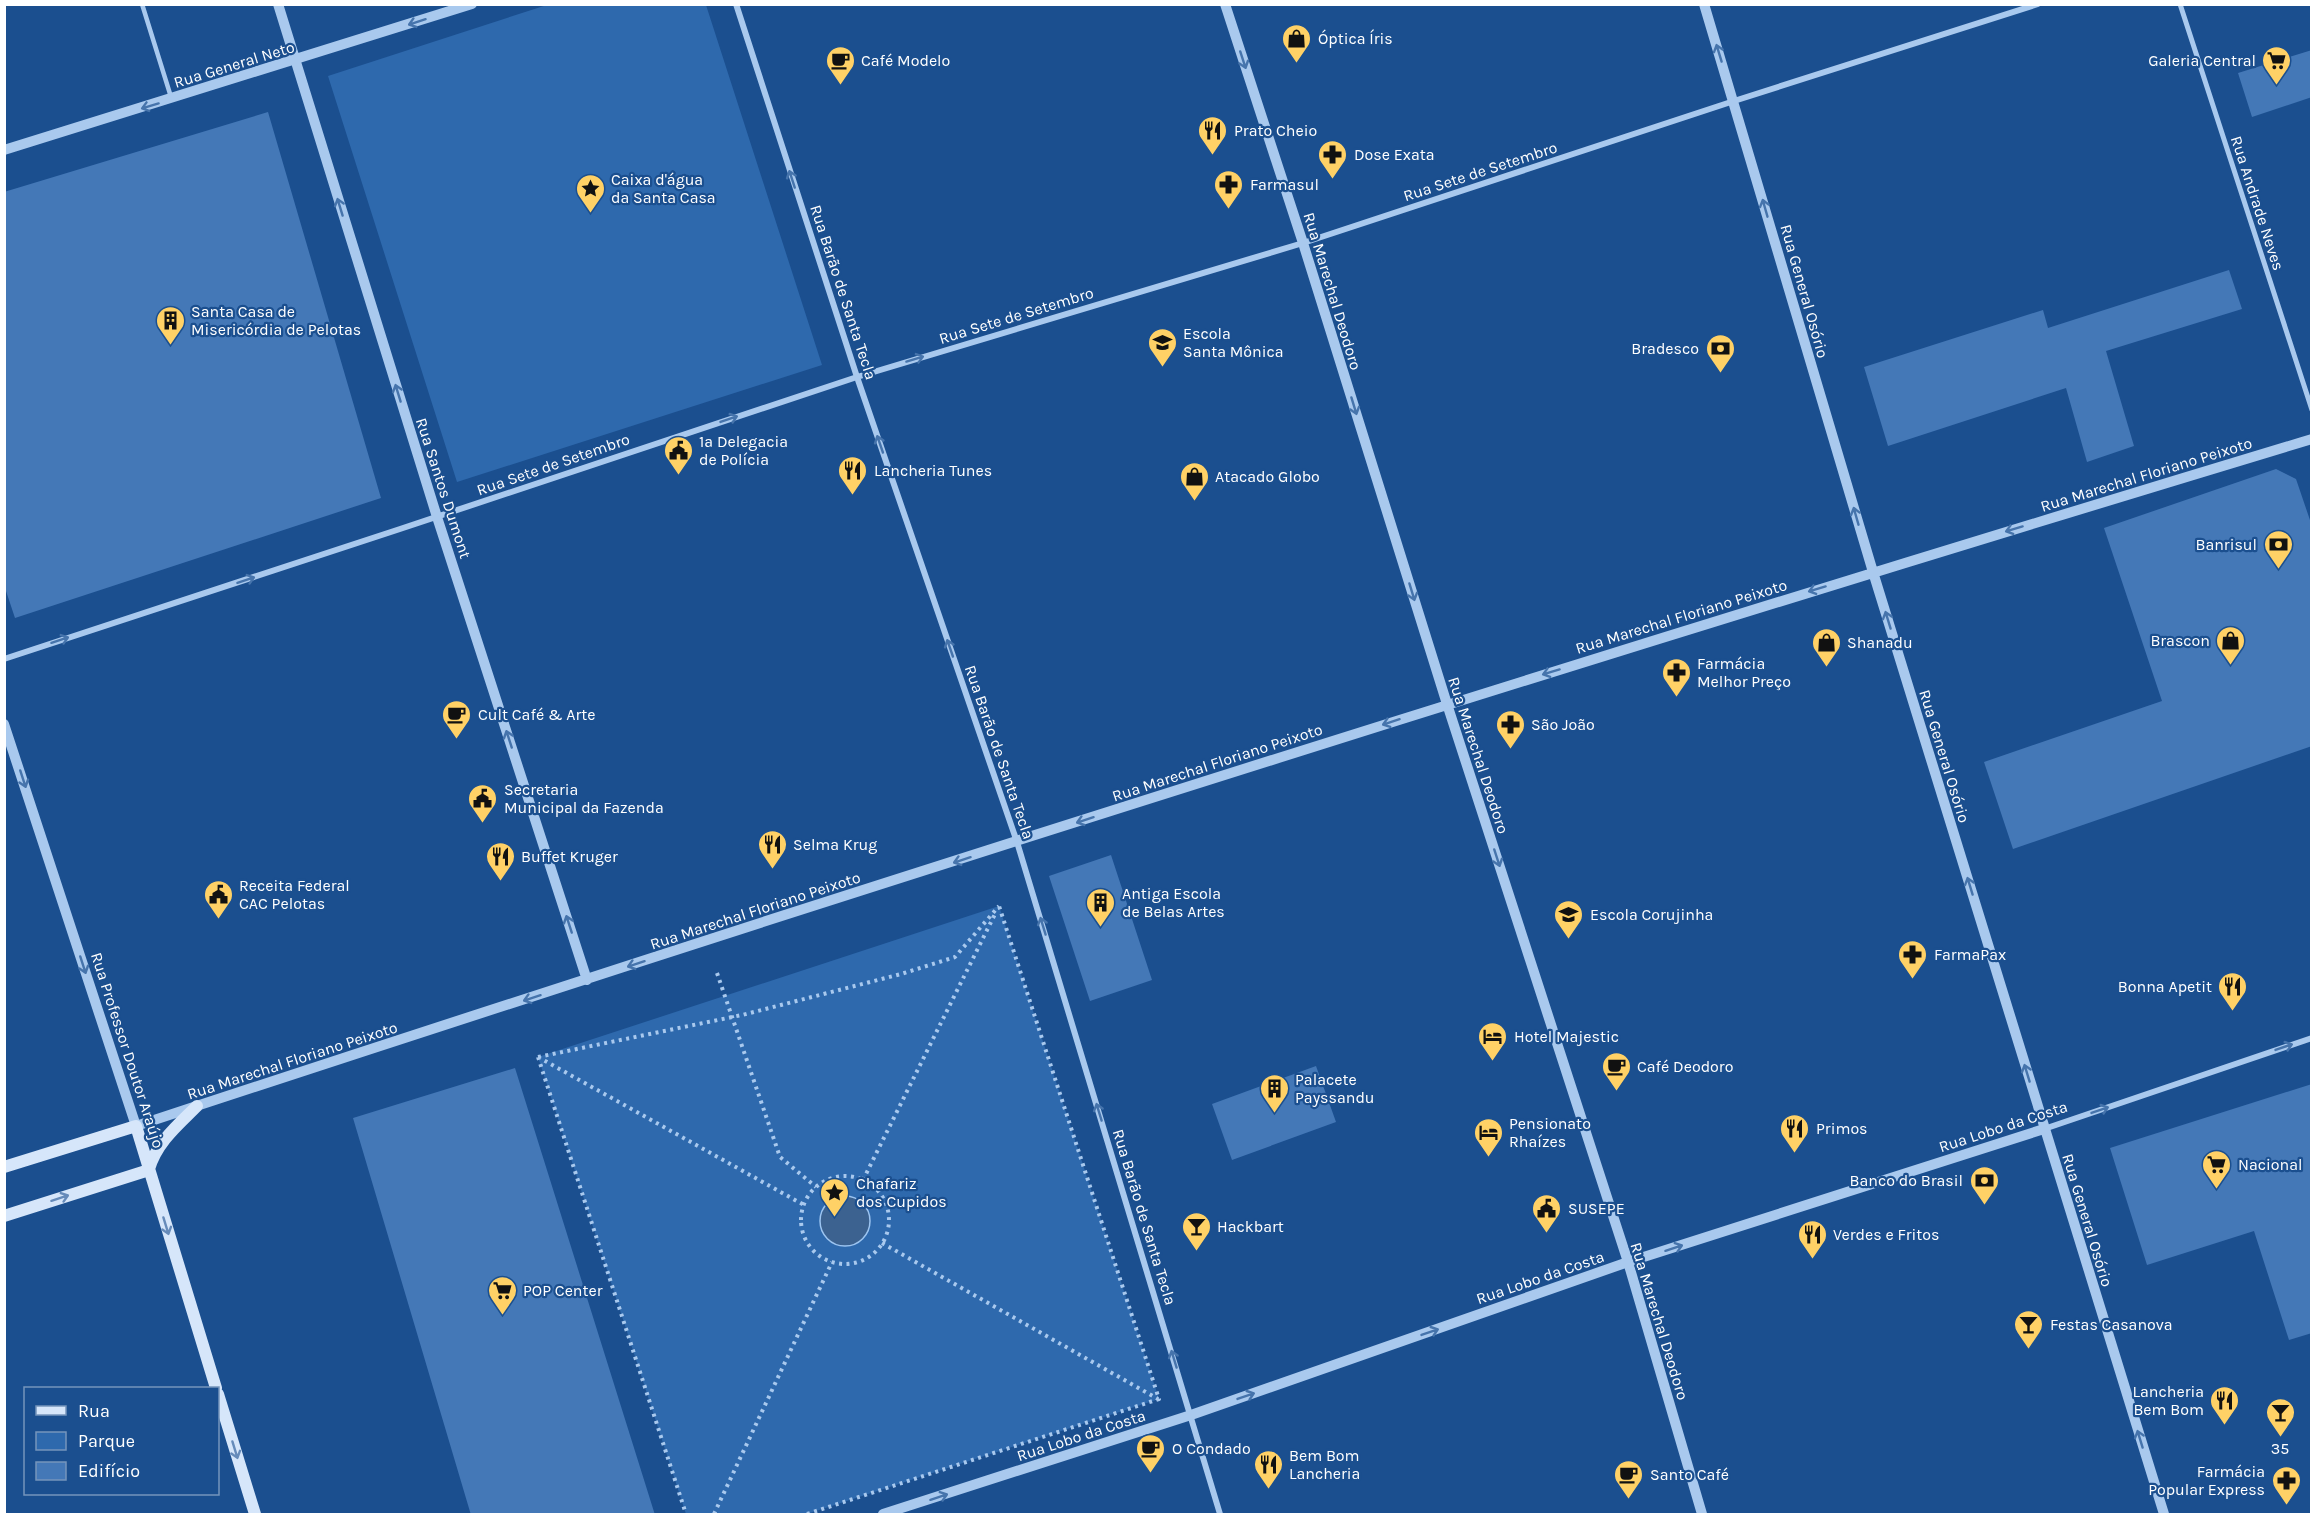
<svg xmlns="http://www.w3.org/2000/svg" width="2316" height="1519" font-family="Karla,sans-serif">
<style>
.green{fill:#2e69ad}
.water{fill:#3c6290;stroke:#9cc4f0;stroke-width:1.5}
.building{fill:#4478b7}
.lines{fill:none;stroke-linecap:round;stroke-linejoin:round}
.path{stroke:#a9c9ee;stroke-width:4;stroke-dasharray:3 4.5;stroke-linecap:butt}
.service{stroke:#a9c9ee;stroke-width:4.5}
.pedestrian{stroke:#a9c9ee;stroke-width:5}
.minor{stroke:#a9c9ee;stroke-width:6}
.tertiary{stroke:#a9c9ee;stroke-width:10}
.secondary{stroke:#d6e6fa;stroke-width:12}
.oneway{stroke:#4674ac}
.oneway2{stroke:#668bba}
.labels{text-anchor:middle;stroke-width:4.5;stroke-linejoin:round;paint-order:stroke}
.poi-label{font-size:16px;fill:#fff;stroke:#1b4f8f;text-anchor:start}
.street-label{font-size:16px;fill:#fff;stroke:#1b4f8f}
</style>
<rect width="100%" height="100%" fill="#1b4f8f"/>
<!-- green -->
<path class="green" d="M550 4 706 5 822 365 457 482 328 76Z
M999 906 1159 1399 807 1514H686L538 1057Z"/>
<!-- water -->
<path class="water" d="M820 1221a25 25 0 1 1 50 0a25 25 0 1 1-50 0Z"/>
<!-- building -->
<path class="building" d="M2312 50V97L2252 117 2238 73Z
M268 112 381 498 15 618 4 585V192Z
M2229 270 2242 309 2106 351 2134 446 2087 462 2066 388 1888 446 1864 367 2043 310 2048 328Z
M2276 469 2296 479 2312 526V746L2013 849 1984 762 2162 701 2104 528Z
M1111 855 1152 980 1090 1001 1049 876Z
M1316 1066 1336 1122 1232 1160 1212 1104Z
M515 1068 655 1515H471L353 1118Z
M2312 1084V1333L2289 1340 2254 1231 2147 1265 2110 1148Z"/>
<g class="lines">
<!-- path -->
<path class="path" d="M717 973 780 1157 816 1187
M538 1057 742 1015 901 974 955 957 999 906
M538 1057 686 1514
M538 1057 804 1205
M801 1220a44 44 0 1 1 88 0a44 44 0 1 1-88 0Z
M863 1180 996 912
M882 1243 1158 1399
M714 1514 832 1262
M807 1514 1159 1399 999 906"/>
<!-- service -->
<path class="service" d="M142 4 171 97"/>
<!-- pedestrian -->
<path class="pedestrian" d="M2180 4 2312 410"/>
<!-- minor -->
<path class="minor" d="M736 4 857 377 1017 842 1220 1514
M4 659 400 529 857 377 1303 243 1734 101 2038 4
M2044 1129 2312 1038"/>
<!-- tertiary -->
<path class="tertiary" d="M278 4 437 517 587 980
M1225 4 1303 243 1447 704 1628 1262 1702 1514
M1704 4 1873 572 2164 1514
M4 150 472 4
M4 724 136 1126C859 888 1584 659 2312 439
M883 1514 1191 1415 1628 1262 2044 1129"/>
<!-- secondary -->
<path class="secondary" d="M4 1167 136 1126 216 1388
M149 1169C157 1142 178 1125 197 1106
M4 1216 149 1170
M218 1394 255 1514"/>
</g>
<!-- one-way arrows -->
<defs><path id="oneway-shaft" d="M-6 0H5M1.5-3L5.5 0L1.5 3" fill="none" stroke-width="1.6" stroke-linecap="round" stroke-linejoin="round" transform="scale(1.5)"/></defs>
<g class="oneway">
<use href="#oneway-shaft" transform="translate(417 22) rotate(162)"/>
<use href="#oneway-shaft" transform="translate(1719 53) rotate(-107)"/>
<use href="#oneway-shaft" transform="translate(1243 60) rotate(72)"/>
<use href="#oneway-shaft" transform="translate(150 106) rotate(163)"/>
<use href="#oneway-shaft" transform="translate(792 179) rotate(-108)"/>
<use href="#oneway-shaft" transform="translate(340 207) rotate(-107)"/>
<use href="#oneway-shaft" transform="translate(1765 208) rotate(-106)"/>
<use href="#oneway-shaft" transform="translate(915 359) rotate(-17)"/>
<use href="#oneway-shaft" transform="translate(398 393) rotate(-107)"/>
<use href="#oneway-shaft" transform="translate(1354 406) rotate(73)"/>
<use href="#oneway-shaft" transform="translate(729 419) rotate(-19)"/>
<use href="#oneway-shaft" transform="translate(880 444) rotate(-109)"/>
<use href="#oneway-shaft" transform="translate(1856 516) rotate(-106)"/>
<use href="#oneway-shaft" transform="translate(2014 529) rotate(163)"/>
<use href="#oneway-shaft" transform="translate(246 580) rotate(-18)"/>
<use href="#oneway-shaft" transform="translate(1817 589) rotate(163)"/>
<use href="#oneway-shaft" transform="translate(1412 592) rotate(73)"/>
<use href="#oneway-shaft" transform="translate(1888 620) rotate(-107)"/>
<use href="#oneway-shaft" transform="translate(60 640) rotate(-18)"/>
<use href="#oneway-shaft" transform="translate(950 648) rotate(-109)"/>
<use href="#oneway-shaft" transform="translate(1551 672) rotate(163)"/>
<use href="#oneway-shaft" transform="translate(1391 722) rotate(162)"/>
<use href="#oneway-shaft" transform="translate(509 739) rotate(-108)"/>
<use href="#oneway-shaft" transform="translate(23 779) rotate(72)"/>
<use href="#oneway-shaft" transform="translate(1085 820) rotate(162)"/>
<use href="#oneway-shaft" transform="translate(1497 858) rotate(72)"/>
<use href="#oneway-shaft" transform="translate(962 860) rotate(162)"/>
<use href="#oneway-shaft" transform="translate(1970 886) rotate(-107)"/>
<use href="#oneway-shaft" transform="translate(569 924) rotate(-108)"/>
<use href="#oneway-shaft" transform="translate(1043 926) rotate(-107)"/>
<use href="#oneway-shaft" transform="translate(636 964) rotate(162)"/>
<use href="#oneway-shaft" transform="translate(83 965) rotate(72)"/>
<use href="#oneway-shaft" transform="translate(532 998) rotate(162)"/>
<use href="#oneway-shaft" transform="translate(2284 1047) rotate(-19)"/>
<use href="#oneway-shaft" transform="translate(2027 1073) rotate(-107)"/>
<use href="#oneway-shaft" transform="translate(2100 1110) rotate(-19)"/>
<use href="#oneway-shaft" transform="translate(1099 1112) rotate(-107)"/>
<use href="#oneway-shaft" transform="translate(1674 1248) rotate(-18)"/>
<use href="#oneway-shaft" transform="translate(1430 1332) rotate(-19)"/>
<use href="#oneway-shaft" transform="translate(1174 1359) rotate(-107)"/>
<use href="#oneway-shaft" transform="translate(1246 1396) rotate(-19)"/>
<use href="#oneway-shaft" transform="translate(2140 1439) rotate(-107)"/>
<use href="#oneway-shaft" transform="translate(939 1497) rotate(-18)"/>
</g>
<g class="oneway2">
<use href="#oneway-shaft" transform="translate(60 1198) rotate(-18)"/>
<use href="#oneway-shaft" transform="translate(166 1226) rotate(73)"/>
<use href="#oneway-shaft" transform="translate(235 1450) rotate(73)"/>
</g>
<!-- icons -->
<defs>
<symbol id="shop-pin" viewBox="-11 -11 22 30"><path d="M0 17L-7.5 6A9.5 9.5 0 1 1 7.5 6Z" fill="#ffd166" stroke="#1b4f8f"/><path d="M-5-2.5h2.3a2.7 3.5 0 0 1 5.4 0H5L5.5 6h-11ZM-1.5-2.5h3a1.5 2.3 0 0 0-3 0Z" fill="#111"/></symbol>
<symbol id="cafe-pin" viewBox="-11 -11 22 30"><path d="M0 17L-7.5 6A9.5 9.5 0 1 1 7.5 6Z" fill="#ffd166" stroke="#1b4f8f"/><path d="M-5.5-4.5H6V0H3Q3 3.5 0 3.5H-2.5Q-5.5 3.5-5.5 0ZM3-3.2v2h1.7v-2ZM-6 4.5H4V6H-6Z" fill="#111"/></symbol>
<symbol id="supermarket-pin" viewBox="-11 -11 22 30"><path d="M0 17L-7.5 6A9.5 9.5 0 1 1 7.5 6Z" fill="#ffd166" stroke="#1b4f8f"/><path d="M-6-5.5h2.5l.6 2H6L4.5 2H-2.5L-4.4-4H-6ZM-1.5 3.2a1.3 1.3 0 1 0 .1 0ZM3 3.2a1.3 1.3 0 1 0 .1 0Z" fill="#111"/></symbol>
<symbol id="restaurant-pin" viewBox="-11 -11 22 30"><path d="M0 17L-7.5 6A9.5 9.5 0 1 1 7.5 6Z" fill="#ffd166" stroke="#1b4f8f"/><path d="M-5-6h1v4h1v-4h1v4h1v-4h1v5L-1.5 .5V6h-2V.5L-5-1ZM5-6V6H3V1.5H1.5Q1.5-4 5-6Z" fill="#111"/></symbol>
<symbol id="pharmacy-pin" viewBox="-11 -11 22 30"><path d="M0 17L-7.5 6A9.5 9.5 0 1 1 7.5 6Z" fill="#ffd166" stroke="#1b4f8f"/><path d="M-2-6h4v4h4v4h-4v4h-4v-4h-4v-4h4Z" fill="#111"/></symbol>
<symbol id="sight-pin" viewBox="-11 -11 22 30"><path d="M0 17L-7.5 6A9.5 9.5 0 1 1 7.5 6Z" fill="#ffd166" stroke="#1b4f8f"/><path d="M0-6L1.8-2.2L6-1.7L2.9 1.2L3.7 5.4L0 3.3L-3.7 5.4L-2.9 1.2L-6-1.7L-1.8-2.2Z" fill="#111"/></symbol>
<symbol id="building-pin" viewBox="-11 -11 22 30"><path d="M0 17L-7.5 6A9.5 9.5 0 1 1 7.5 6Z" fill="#ffd166" stroke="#1b4f8f"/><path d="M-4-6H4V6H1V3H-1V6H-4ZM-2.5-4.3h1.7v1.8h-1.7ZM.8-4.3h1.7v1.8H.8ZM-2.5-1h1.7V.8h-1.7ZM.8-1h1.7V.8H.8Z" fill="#111"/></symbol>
<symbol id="school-pin" viewBox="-11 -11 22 30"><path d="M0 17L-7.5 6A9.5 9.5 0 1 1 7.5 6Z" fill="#ffd166" stroke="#1b4f8f"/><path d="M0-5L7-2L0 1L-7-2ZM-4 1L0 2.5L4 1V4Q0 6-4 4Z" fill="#111"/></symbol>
<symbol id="bank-pin" viewBox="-11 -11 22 30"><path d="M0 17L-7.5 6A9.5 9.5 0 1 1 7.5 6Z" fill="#ffd166" stroke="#1b4f8f"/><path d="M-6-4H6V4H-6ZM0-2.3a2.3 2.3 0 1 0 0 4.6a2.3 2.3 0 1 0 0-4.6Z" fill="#111"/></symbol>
<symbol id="civic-pin" viewBox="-11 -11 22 30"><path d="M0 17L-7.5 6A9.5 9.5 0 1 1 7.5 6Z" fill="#ffd166" stroke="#1b4f8f"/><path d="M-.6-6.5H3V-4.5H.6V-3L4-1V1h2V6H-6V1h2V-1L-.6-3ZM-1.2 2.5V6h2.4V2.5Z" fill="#111"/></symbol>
<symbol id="hotel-pin" viewBox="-11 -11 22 30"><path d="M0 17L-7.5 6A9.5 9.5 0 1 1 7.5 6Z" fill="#ffd166" stroke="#1b4f8f"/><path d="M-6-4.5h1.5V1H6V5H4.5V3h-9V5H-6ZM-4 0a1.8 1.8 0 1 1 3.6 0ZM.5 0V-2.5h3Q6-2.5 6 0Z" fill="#111"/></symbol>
<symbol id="bar-pin" viewBox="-11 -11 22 30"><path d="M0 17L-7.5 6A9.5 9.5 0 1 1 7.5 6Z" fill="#ffd166" stroke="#1b4f8f"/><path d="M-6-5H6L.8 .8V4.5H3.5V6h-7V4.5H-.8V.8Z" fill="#111"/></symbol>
</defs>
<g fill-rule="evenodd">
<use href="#shop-pin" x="1280" y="22" width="33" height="45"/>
<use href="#cafe-pin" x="824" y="44" width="33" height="45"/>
<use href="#supermarket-pin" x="2260" y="44" width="33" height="45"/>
<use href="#restaurant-pin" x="1196" y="114" width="33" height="45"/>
<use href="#pharmacy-pin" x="1316" y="138" width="33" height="45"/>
<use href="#pharmacy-pin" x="1212" y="168" width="33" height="45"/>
<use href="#sight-pin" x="574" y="172" width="33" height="45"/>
<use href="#building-pin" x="154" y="304" width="33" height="45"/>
<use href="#school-pin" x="1146" y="326" width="33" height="45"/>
<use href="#bank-pin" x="1704" y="332" width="33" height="45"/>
<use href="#civic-pin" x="662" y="434" width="33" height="45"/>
<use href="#restaurant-pin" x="836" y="454" width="33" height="45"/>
<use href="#shop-pin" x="1178" y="460" width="33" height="45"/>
<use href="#bank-pin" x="2262" y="528" width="33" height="45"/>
<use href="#shop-pin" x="2214" y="624" width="33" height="45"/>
<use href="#shop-pin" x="1810" y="626" width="33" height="45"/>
<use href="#pharmacy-pin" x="1660" y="656" width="33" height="45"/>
<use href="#cafe-pin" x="440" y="698" width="33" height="45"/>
<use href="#pharmacy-pin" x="1494" y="708" width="33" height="45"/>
<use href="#civic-pin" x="466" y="782" width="33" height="45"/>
<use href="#restaurant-pin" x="756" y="828" width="33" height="45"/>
<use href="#restaurant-pin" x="484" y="840" width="33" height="45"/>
<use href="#civic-pin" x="202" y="878" width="33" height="45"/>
<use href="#building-pin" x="1084" y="886" width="33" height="45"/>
<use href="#school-pin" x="1552" y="898" width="33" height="45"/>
<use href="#pharmacy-pin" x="1896" y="938" width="33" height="45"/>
<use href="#restaurant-pin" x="2216" y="970" width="33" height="45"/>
<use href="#hotel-pin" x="1476" y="1020" width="33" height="45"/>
<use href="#cafe-pin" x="1600" y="1050" width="33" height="45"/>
<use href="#building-pin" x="1258" y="1072" width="33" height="45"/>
<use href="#restaurant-pin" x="1778" y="1112" width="33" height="45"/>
<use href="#hotel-pin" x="1472" y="1116" width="33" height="45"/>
<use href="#supermarket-pin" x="2200" y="1148" width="33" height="45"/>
<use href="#bank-pin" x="1968" y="1164" width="33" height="45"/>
<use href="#sight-pin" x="818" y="1176" width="33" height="45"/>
<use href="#civic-pin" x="1530" y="1192" width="33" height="45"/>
<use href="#bar-pin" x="1180" y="1210" width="33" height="45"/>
<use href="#restaurant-pin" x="1796" y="1218" width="33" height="45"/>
<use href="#supermarket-pin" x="486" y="1274" width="33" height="45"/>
<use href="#bar-pin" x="2012" y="1308" width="33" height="45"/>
<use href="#restaurant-pin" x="2208" y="1384" width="33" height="45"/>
<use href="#bar-pin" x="2264" y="1396" width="33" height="45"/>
<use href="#cafe-pin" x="1134" y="1432" width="33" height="45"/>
<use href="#restaurant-pin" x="1252" y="1448" width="33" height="45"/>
<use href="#cafe-pin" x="1612" y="1458" width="33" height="45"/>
<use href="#pharmacy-pin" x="2270" y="1464" width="33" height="45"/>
</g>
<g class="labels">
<!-- poi labels -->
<g class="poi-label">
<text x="1318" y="44">Óptica Íris</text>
<text x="861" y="66">Café Modelo</text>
<text x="2256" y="66" text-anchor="end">Galeria Central</text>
<text x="1234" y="136">Prato Cheio</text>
<text x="1354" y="160">Dose Exata</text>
<text x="611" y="185">Caixa d'água<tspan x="611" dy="18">da Santa Casa</tspan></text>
<text x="1250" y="190">Farmasul</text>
<text x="191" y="317">Santa Casa de<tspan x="191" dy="18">Misericórdia de Pelotas</tspan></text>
<text x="1183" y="339">Escola<tspan x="1183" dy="18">Santa Mônica</tspan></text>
<text x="1699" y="354" text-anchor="end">Bradesco</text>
<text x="699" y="447">1ª Delegacia<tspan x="699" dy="18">de Polícia</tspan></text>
<text x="874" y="476">Lancheria Tunes</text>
<text x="1215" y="482">Atacado Globo</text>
<text x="2257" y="550" text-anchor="end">Banrisul</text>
<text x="2210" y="646" text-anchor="end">Brascon</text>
<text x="1847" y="648">Shanadu</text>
<text x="1697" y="669">Farmácia<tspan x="1697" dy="18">Melhor Preço</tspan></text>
<text x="478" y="720">Cult Café &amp; Arte</text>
<text x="1531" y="730">São João</text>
<text x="504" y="795">Secretaria<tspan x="504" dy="18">Municipal da Fazenda</tspan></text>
<text x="793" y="850">Selma Krug</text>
<text x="521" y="862">Buffet Kruger</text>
<text x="239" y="891">Receita Federal<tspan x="239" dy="18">CAC Pelotas</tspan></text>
<text x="1122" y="899">Antiga Escola<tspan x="1122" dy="18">de Belas Artes</tspan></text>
<text x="1590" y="920">Escola Corujinha</text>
<text x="1934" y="960">FarmaPax</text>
<text x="2212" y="992" text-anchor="end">Bonna Apetit</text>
<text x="1514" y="1042">Hotel Majestic</text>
<text x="1637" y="1072">Café Deodoro</text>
<text x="1295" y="1085">Palacete<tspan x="1295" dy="18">Payssandu</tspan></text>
<text x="1509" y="1129">Pensionato<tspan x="1509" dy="18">Rhaízes</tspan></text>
<text x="1816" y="1134">Primos</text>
<text x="2238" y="1170">Nacional</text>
<text x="1963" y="1186" text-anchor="end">Banco do Brasil</text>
<text x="856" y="1189">Chafariz<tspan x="856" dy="18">dos Cupidos</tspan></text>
<text x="1568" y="1214">SUSEPE</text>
<text x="1217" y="1232">Hackbart</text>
<text x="1833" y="1240">Verdes e Fritos</text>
<text x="523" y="1296">POP Center</text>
<text x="2050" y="1330">Festas Casanova</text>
<text x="2204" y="1397" text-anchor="end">Lancheria<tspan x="2204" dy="18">Bem Bom</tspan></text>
<text x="1172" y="1454">O Condado</text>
<text x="2280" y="1454" text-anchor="middle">35</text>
<text x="1289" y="1461">Bem Bom<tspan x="1289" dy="18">Lancheria</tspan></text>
<text x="2265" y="1477" text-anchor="end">Farmácia<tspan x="2265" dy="18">Popular Express</tspan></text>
<text x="1650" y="1480">Santo Café</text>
</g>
<!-- street labels -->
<g class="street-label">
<text transform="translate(234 64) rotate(-17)" y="6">Rua General Neto</text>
<text transform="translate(1480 171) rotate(-18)" y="6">Rua Sete de Setembro</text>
<text transform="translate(2258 203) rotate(72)" y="6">Rua Andrade Neves</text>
<text transform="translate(1333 291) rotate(73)" y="6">Rua Marechal Deodoro</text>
<text transform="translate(1805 291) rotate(74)" y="6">Rua General Osório</text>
<text transform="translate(844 292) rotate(72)" y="6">Rua Barão de Santa Tecla</text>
<text transform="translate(1016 315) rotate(-17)" y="6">Rua Sete de Setembro</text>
<text transform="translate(553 464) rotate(-19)" y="6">Rua Sete de Setembro</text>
<text transform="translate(2146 474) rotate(-17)" y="6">Rua Marechal Floriano Peixoto</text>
<text transform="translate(444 488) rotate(72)" y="6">Rua Santos Dumont</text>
<text transform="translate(1681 616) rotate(-17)" y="6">Rua Marechal Floriano Peixoto</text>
<text transform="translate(1000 752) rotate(71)" y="6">Rua Barão de Santa Tecla</text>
<text transform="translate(1479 755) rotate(72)" y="6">Rua Marechal Deodoro</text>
<text transform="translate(1945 756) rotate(73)" y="6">Rua General Osório</text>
<text transform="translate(1217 762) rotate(-18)" y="6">Rua Marechal Floriano Peixoto</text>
<text transform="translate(755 910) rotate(-18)" y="6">Rua Marechal Floriano Peixoto</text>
<text transform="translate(128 1050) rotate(72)" y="6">Rua Professor Doutor Araújo</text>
<text transform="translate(292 1060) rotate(-18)" y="6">Rua Marechal Floriano Peixoto</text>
<text transform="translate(2003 1126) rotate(-18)" y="6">Rua Lobo da Costa</text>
<text transform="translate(1145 1217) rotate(73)" y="6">Rua Barão de Santa Tecla</text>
<text transform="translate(2088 1220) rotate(73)" y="6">Rua General Osório</text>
<text transform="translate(1540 1277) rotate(-19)" y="6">Rua Lobo da Costa</text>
<text transform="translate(1660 1321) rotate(73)" y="6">Rua Marechal Deodoro</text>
<text transform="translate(1081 1435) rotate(-18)" y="6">Rua Lobo da Costa</text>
</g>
</g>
<!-- border -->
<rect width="2316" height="1519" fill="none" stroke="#ffffff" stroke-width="12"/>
<!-- legend -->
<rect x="24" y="1387" width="195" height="108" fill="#1b4f8f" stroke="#7695bc" stroke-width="1.5"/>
<rect x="36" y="1406" width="30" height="9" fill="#d6e6fa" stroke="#7695bc" stroke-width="1.5"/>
<text x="78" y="1417" font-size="18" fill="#ffffff">Rua</text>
<rect x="36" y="1432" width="30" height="18" fill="#2e69ad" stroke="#7695bc" stroke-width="1.5"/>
<text x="78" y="1447" font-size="18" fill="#ffffff">Parque</text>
<rect x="36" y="1462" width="30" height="18" fill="#4478b7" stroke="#7695bc" stroke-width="1.5"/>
<text x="78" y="1477" font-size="18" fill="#ffffff">Edifício</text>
</svg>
